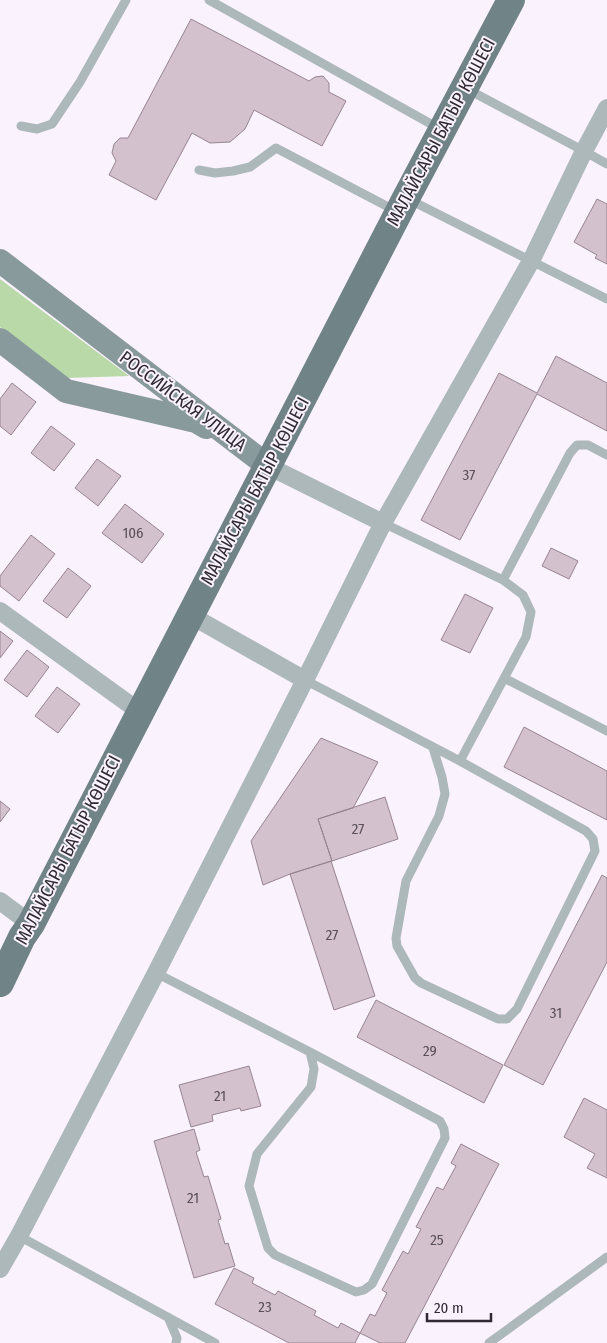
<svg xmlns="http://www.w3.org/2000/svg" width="607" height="1343" font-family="'Fira Sans Condensed',sans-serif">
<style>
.green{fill:#bad9a9}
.building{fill:#d4c1ce;stroke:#978491}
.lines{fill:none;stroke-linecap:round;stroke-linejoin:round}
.lane{stroke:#acb8ba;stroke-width:9}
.street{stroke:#acb8ba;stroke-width:18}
.secondary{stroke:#899a9d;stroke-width:24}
.primary{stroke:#708488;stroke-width:28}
.labels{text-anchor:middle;stroke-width:4;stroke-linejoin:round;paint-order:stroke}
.number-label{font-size:15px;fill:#595059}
.street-label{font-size:18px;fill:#302b32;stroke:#faf2fd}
</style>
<rect width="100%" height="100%" fill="#faf2fd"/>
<!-- green -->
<path class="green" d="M0 279 129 376 67 378 0 327Z"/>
<!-- building -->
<path class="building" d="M191 19 309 81 315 77 323 76 329 83V92L346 101 322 146 254 110 245 129 230 142 210 143 192 133 156 200 109 175 116 161 112 153 114 144 120 138H128Z
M597 199 607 204V264L595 258 597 255 574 242Z
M556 356 607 383V431L537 394 460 540 421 520 499 373 537 393Z
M12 383 36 402 11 435 0 426V399Z
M51 426 75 444 54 471 31 453Z
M97 459 121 476 98 506 75 488Z
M125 504 164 534 142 563 102 533Z
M31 535 55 554 19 601 0 586V576Z
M551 548 578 561 569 579 542 566Z
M68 568 91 586 67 618 43 601Z
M465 594 493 608 470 653 441 640Z
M0 631 13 641 0 658Z
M27 650 49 667 27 697 4 680Z
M57 687 80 704 58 733 35 716Z
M524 727 607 771V820L504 767Z
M321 738 378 762 353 808 318 819 332 861 290 874 263 885 251 841Z
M385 797 398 839 332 861 318 819Z
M0 801 10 809 0 822Z
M331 861 375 996 334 1010 290 874Z
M602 875 607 878V962L543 1085 504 1065Z
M376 1000 503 1065 484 1103 357 1037Z
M249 1066 261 1106 241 1111 240 1108 212 1115 213 1121 191 1127 179 1085Z
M584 1098 607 1110V1178L587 1168 595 1154 564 1137Z
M194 1129 200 1150 196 1152 204 1177 208 1176 221 1219 218 1220 225 1244 228 1243 235 1266 194 1278 154 1141Z
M461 1144 499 1164 405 1343H380L360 1333 370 1314 375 1316 387 1293 382 1290 403 1251 408 1254 421 1229 416 1227 437 1187 443 1190 456 1166 451 1163Z
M234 1268 254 1278 252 1283 275 1295 278 1291 316 1311 314 1315 338 1328 341 1323 360 1333 355 1343H289L215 1304Z"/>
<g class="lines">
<!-- lane -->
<path class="lane" d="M209 0 440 129
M467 89 584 151 607 164
M21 126 37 129 52 124 80 82 126 0
M199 170 215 173 233 171 250 167 276 148 396 211
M408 199 607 299
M503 580 570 453 577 445H588L607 455
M504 678 607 731
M305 680 460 761 526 637 531 612 523 595 503 580 383 523
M433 748 442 777 445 794 439 816 406 881 396 938 397 946 415 978 421 983 498 1019H507L517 1009 595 851 593 839 586 831 460 761
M156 973 310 1052 440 1121 444 1129 445 1138 372 1284 364 1290 356 1292 275 1255 268 1248 249 1186 257 1154 311 1087 314 1069 310 1052
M19 1236 215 1343
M168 1317 177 1338 176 1343
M489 1343 607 1257"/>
<!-- street -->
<path class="street" d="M268 466 383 523
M0 611 140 712
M190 615 305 680
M0 901 31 924
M0 1269 19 1236 156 973 305 680 383 523 531 261 584 151 607 108"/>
<!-- secondary -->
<path class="secondary" d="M0 261 268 466
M0 340 66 391 196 421 206 427"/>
<!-- primary -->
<path class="primary" d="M0 983 22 937 31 924 406 198 511 0"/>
</g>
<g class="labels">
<!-- number labels -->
<g class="number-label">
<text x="469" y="480">37</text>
<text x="133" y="538">106</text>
<text x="358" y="834">27</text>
<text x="332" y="940">27</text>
<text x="556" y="1018">31</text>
<text x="430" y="1056">29</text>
<text x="220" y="1101">21</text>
<text x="193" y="1203">21</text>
<text x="437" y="1245">25</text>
<text x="265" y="1312">23</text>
</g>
<!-- street labels -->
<g class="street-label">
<text transform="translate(441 132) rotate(-62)" y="6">МАЛАЙСАРЫ БАТЫР КӨШЕСІ</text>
<text transform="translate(183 401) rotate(37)" y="6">РОССИЙСКАЯ УЛИЦА</text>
<text transform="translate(255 491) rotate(-62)" y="6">МАЛАЙСАРЫ БАТЫР КӨШЕСІ</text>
<text transform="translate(68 850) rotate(-63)" y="6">МАЛАЙСАРЫ БАТЫР КӨШЕСІ</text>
</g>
</g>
<!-- scale -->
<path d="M427 1313v8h64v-8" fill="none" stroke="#302b32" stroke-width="2.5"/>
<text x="434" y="1313" font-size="15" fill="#302b32" stroke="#faf2fd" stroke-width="4" paint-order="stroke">20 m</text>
</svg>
